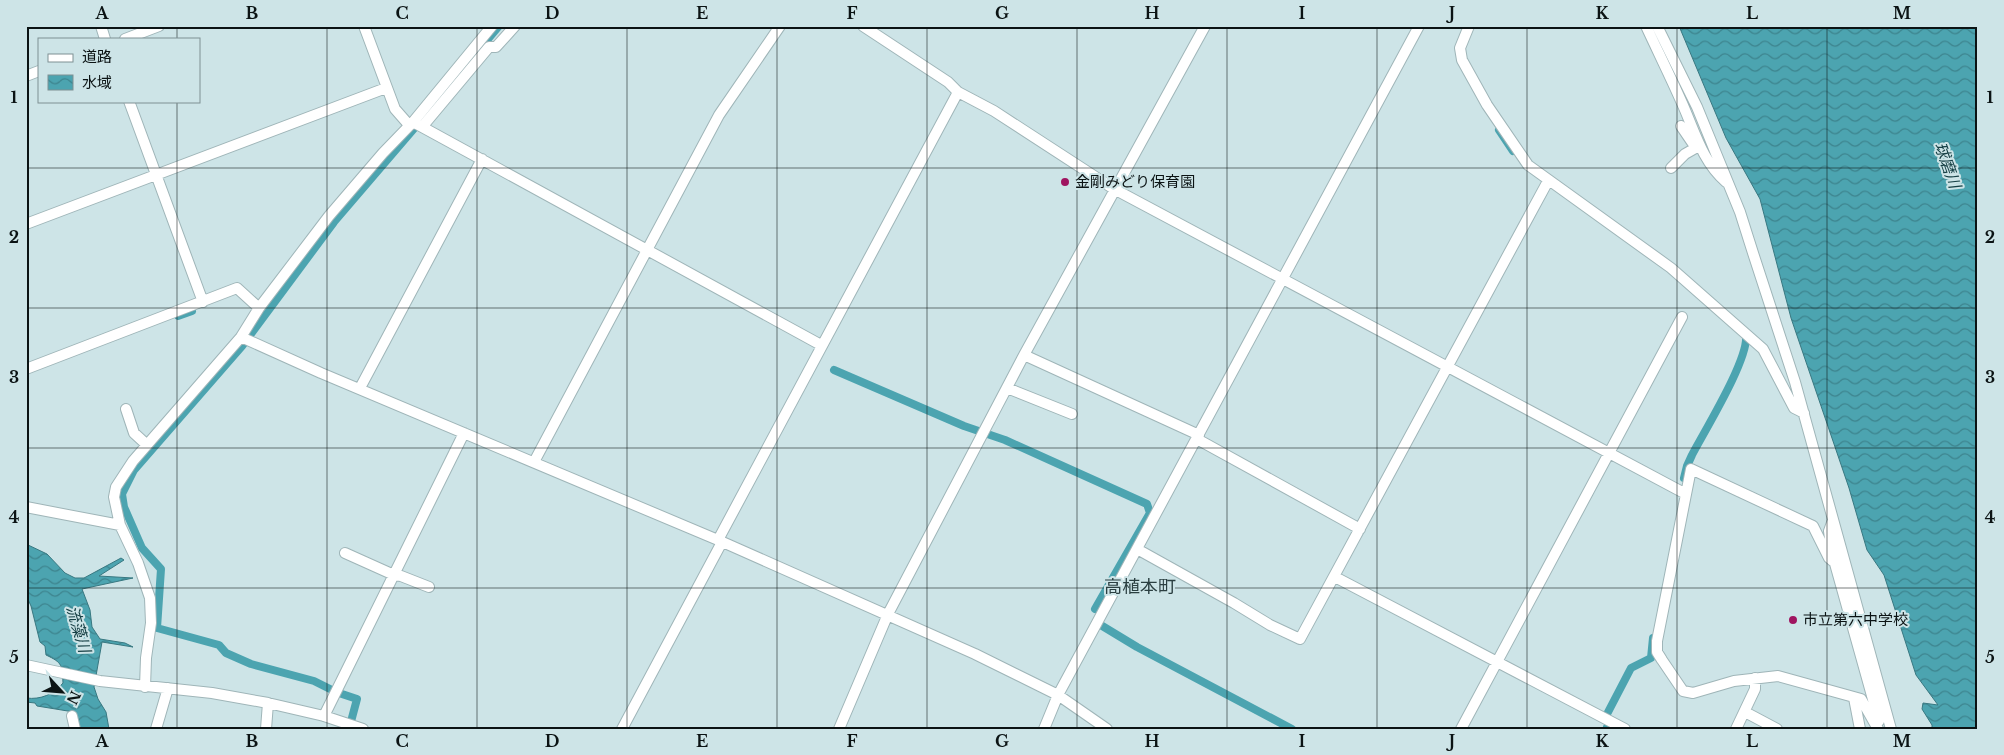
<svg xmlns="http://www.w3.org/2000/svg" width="2004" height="755" font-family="'Libre Baskerville','Noto Sans JP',serif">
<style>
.water{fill:url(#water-waves);stroke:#387881}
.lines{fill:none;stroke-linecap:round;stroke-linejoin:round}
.canal{stroke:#4ca4b0;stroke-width:8}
.minor-casing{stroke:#9fb5b8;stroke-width:12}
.minor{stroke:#fff;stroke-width:10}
.grid{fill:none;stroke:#0b1314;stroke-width:1;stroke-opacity:0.55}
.poi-dot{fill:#9f1460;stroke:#cde4e7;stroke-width:2}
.labels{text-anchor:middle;stroke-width:4;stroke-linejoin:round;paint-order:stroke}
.poi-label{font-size:15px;fill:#0b1314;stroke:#cde4e7;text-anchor:start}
.water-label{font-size:16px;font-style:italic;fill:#174045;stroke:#cde4e7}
.quarter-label{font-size:18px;fill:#2b3f41;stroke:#cde4e7}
.neatline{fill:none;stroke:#0b1314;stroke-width:2}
.grid-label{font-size:16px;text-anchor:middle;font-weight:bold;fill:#0b1314}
</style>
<defs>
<pattern id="water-waves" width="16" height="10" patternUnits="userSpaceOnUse" patternTransform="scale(1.25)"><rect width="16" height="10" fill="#4ca4b0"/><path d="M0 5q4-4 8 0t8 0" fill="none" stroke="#3d848e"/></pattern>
</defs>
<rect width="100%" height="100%" fill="#cde4e7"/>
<!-- water -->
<path class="water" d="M1679 26H1978V729H1932V725L1922 709 1923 703 1938 705 1916 675 1884 575 1867 550 1849 488 1791 318 1760 199 1726 138Z
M26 544 47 554 65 573 75 578H84L121 558 124 560 99 576 133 578 82 589 90 610 92 627 100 639 125 643 133 647 102 642 94 687 98 699 106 712 109 729H80L74 712 37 706 35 703 26 702V698C41 700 54 694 63 683 62 665 63 663 46 655L45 646 40 642 31 606 26 595Z"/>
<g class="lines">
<!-- canal -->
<path class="canal" d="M436 101 499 26
M1499 130 1513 151
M178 316 192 311
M834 370 964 426 1005 440 1147 504 1150 513 1095 609
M1684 478 1687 466 1692 455C1705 430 1749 359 1746 335L1744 333
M1099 624 1137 647 1292 729
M1606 716 1631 668 1651 658 1653 638
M1607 727 1611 729
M349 729 357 699 336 692 314 681 251 664 226 653 219 645 157 628 161 569 142 548 124 507 122 494 134 470 242 346 334 222 418 124"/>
<defs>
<path id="minor" d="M101 26 105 39
M364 26 395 109 409 125
M863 26 948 82 958 92 994 111 1114 189 1686 494
M1469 26 1460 48 1462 60 1487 105 1528 165 1671 268 1763 349 1794 408 1804 413
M1646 26C1659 54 1673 82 1685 110 1696 136 1704 163 1726 182
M1657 26 1697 107 1740 212 1753 253 1795 382 1891 729
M125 39 159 26
M26 76 39 71
M129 101 203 302
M413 122 821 345
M1681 126 1696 148
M422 127 489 47H496L515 26
M1671 168 1685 154 1699 146
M26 224 386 88
M241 337 321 373 718 540 975 654 1058 695 1107 729
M1024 355 1199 435
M26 369 237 288 259 308
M360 388 482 159
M1007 388 1072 414
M126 409 134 433 147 445
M1197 439 1360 529
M534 462 719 115 780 26
M26 507 120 525
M1833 520 1829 531 1832 553 1879 721
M718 540 958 92
M1137 549 1234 603 1270 625 1300 639 1548 181
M345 553 394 575 401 576 429 587
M1835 563 1829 558 1813 526 1691 469 1657 641V652L1662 660 1683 691 1693 693 1734 681 1778 676 1861 699 1878 729
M1335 577 1625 729
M26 665 100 681 212 693 268 703 324 716 363 729
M145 687 146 658 151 623 150 598 138 563 120 525 114 497 116 487 133 461 241 337 259 308 329 216 383 153 413 122 492 26
M1854 698 1860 729
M1745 712 1777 729
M72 716 75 729
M324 716 464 433
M156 729 168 688
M266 729 268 703
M622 729 722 542
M839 729 888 614 1024 355 1205 26
M1044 729 1058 695 1419 26
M1461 729 1682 317
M1736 729 1755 689V678"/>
</defs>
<!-- minor casing -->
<use href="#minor" class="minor-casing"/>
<!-- minor -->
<use href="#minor" class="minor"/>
</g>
<!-- grid -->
<path class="grid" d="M177 26V39M327 26V729M477 26V729M627 26V729M777 26V729M927 26V729M1077 26V729M1227 26V729M1377 26V729M1527 26V729M1677 26V729M1827 26V729M177 101V729M26 168H1978M26 308H1978M26 448H1978M26 588H1978"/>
<!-- markers -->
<g class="poi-dot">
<circle cx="1065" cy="182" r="5"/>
<circle cx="1793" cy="620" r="5"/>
</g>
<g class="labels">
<!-- poi labels -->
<g class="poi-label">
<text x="1075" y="187">金剛みどり保育園</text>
<text x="1803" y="625">市立第六中学校</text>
</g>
<!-- water labels -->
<g class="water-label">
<text transform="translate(1948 165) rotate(70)" y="6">球磨川</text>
<text transform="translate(79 629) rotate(74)" y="6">流藻川</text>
</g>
<!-- quarter labels -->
<g class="quarter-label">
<text x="1140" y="593">高植本町</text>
</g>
</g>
<!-- border -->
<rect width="2004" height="755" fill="none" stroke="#cde4e7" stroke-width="55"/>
<!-- legend -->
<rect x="38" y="38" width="162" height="65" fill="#cde4e7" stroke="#7f9093"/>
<rect x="48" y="54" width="25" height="8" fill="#ffffff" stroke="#7f9093"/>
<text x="82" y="62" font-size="15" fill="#0b1314">道路</text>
<rect x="48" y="75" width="25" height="15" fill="url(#water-waves)" stroke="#7f9093"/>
<text x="82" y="88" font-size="15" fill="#0b1314">水域</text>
<!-- north arrow -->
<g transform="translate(62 692) rotate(116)" stroke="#cde4e7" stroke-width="4" paint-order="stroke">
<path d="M0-4L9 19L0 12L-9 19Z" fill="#0b1314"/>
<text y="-8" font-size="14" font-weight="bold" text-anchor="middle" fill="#0b1314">N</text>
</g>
<rect x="28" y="28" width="1948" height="700" class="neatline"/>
<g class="grid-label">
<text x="102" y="19">A</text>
<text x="252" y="19">B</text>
<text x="402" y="19">C</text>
<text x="552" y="19">D</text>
<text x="702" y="19">E</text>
<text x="852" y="19">F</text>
<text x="1002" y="19">G</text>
<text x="1152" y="19">H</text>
<text x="1302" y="19">I</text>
<text x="1452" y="19">J</text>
<text x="1602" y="19">K</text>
<text x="1752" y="19">L</text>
<text x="1902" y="19">M</text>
<text x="14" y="103">1</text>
<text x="1990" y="103">1</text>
<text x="14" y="243">2</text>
<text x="1990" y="243">2</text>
<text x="14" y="383">3</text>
<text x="1990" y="383">3</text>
<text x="14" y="523">4</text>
<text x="1990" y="523">4</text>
<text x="14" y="663">5</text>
<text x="1990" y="663">5</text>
<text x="102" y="747">A</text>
<text x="252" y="747">B</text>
<text x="402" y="747">C</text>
<text x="552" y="747">D</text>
<text x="702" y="747">E</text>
<text x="852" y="747">F</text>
<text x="1002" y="747">G</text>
<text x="1152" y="747">H</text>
<text x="1302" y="747">I</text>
<text x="1452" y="747">J</text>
<text x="1602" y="747">K</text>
<text x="1752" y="747">L</text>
<text x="1902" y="747">M</text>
</g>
</svg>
